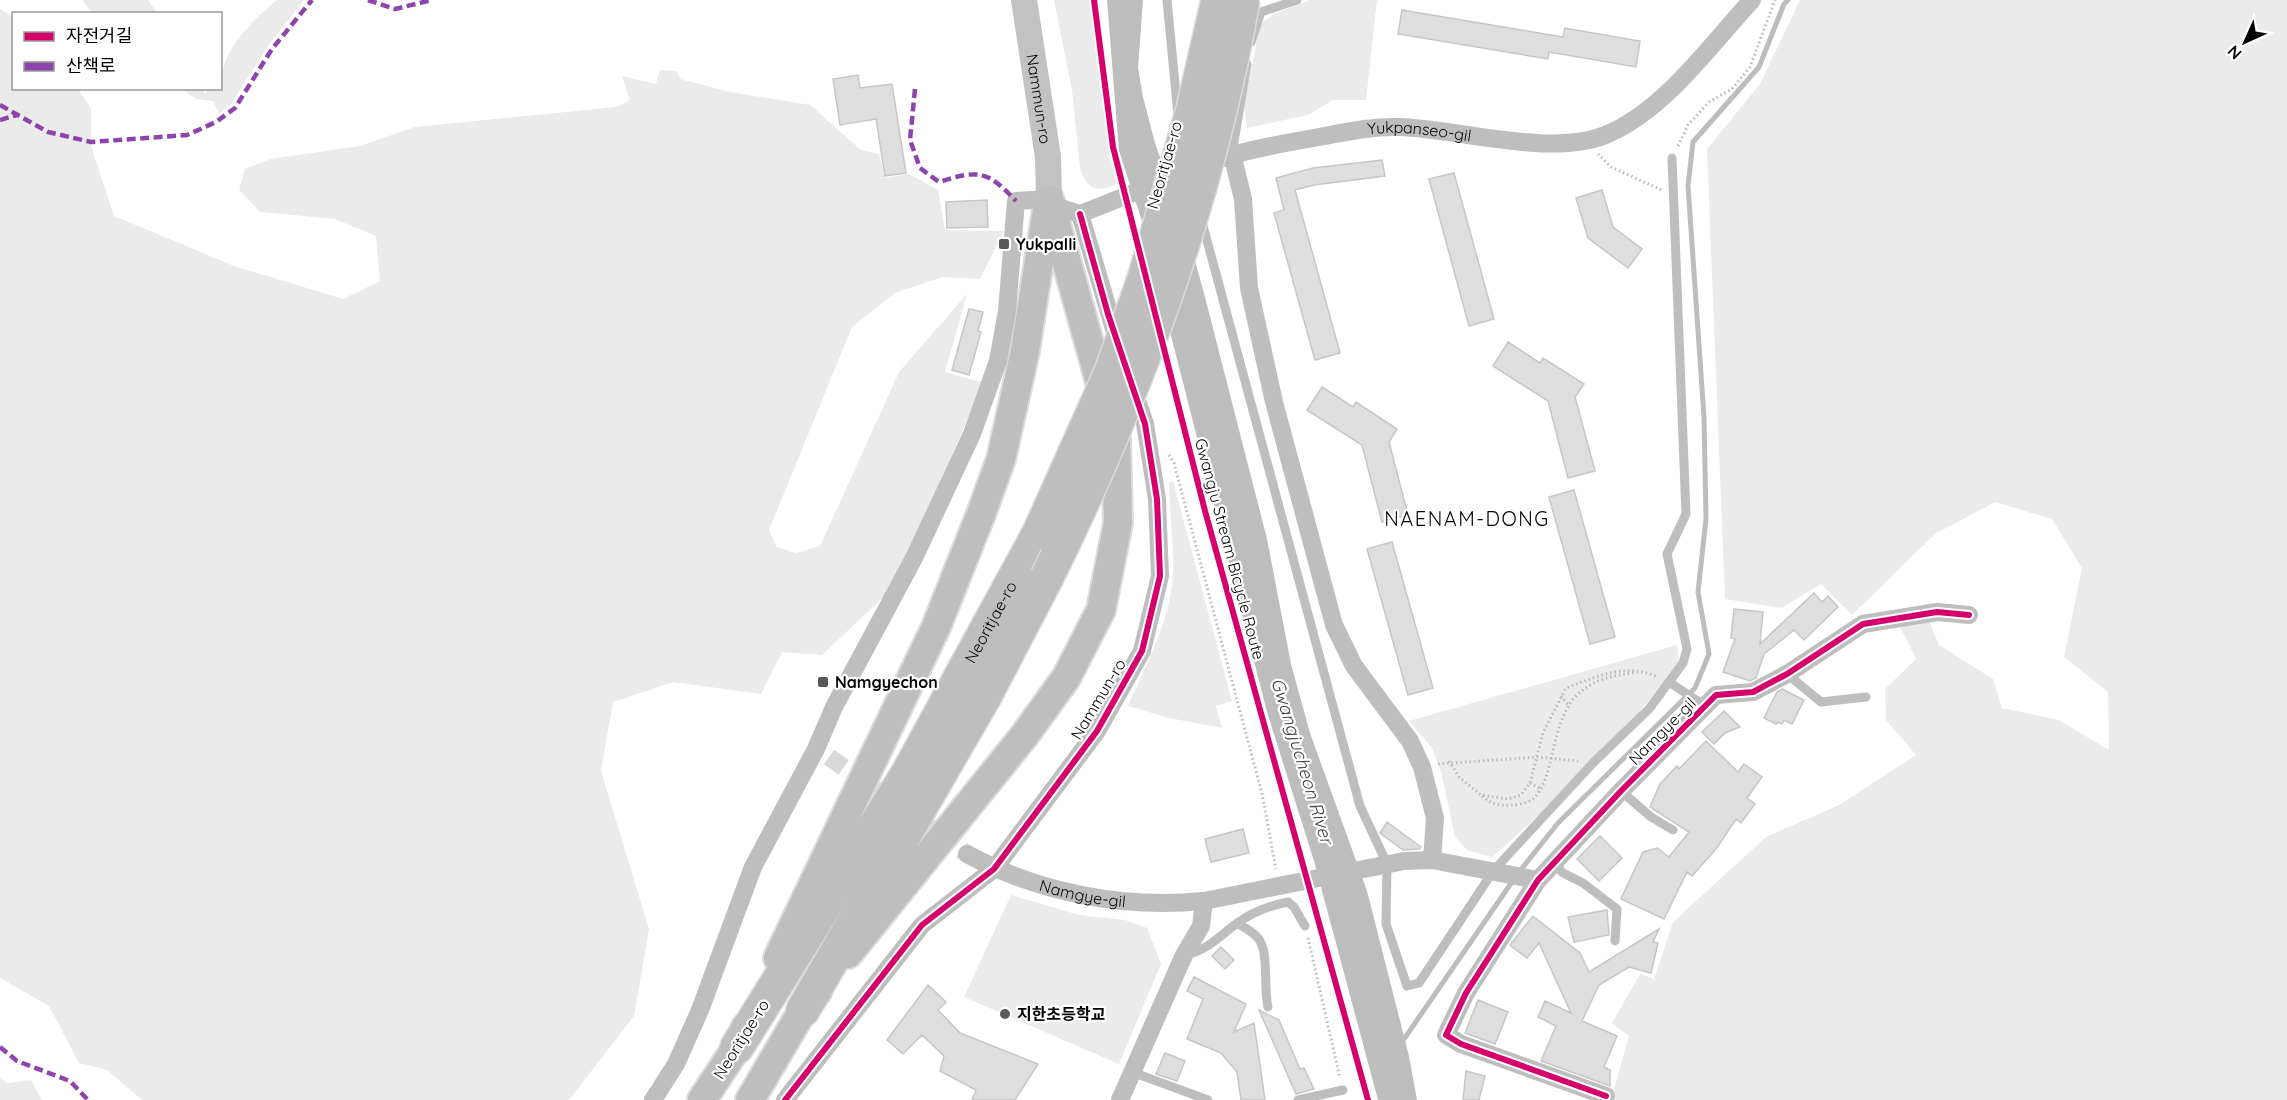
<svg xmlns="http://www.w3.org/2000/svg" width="2287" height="1100" font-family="Quicksand,'Noto Sans KR',sans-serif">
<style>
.green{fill:#ebebeb}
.water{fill:#bdbdbd}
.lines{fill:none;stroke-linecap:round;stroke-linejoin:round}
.stream{stroke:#bdbdbd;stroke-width:5}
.building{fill:#dedede;stroke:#c6c6c6;stroke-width:1.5}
.street-tunnel{stroke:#d9d9d9;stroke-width:18;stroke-dasharray:18 9;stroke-linecap:butt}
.primary-casing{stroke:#dbdbdb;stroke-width:32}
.highway-casing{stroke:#dbdbdb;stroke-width:36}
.path{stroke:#b9b9b9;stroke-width:3;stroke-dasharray:1.5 3;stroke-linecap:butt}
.lane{stroke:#bebebe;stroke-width:9}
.street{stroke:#bebebe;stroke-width:18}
.secondary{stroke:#c2c2c2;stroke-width:26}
.primary{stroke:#bebebe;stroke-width:28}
.highway{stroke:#bebebe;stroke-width:33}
.highway-bridge-casing{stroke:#dbdbdb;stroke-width:36;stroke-linecap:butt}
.highway-bridge{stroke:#bebebe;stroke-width:33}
.quiet{stroke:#8e44ad;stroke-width:4.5;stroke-dasharray:9 4.5;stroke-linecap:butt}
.cycleway-casing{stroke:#fff;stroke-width:10}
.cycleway{stroke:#d6006c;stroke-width:6}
.poi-dot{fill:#595959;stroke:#fff;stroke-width:2}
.labels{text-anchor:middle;stroke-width:4.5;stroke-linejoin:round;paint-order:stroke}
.street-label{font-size:16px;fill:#000;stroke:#fff}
.poi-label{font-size:16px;font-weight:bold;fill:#000;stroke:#fff;text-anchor:start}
.water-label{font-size:18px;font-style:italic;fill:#424242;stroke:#fff}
.quarter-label{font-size:20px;letter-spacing:1.5px;fill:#000;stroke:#fff}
</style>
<rect width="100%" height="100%" fill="#fff"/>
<!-- green -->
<path class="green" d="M82 0H148L157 13H92Z
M277 0H304L268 46 231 104 219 114 213 101 196 99 182 89H202L205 93 209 89 220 88C220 52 250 22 277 0Z
M1054 0H1089L1110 152 1119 183C1098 193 1088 192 1080 168L1072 90Z
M1310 0H1377L1366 100H1333L1308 115 1247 128 1244 106 1260 24 1276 13Z
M1800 0H2287V1100H1616L1612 1096 1629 1036 1612 1023 1640 974 1654 979 1673 922 1766 837 1839 805 1916 755 1886 720 1885 689 1916 659 1900 627 1929 621 1939 645 1993 679 2002 708 2059 720 2109 750 2108 692 2064 657 2082 568 2052 519 1995 502 1935 534 1852 615 1821 584 1782 608 1725 599 1707 149 1760 84Z
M0 9 13 17 14 88 78 89 91 109V146L114 216 234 266 343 299 380 281 376 236 335 219 260 212 239 190 245 169 271 159 360 146 415 127 616 107 630 100 622 76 656 84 660 70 677 71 680 79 730 92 810 105 861 150 879 154 885 178 909 174 938 190 945 230 1004 231 980 279 943 277 895 293 852 327 769 530 777 547 796 553 820 546 899 372 967 294 945 372 984 383 891 590 822 655 782 652 761 694 673 682 613 702 601 771 649 929 634 1016 569 1100H142L107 1070 79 1063 49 1006 0 978Z
M1173 481 1232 701 1216 706 1222 728 1169 718 1128 706C1147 662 1172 619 1173 570 1174 541 1169 511 1169 482Z
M1677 645 1679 663C1625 734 1559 799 1492 857L1467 850 1455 837 1441 771 1432 748 1409 721Z
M1011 895 1079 915 1125 920 1147 928 1161 964 1119 1064 964 997Z
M0 1078 7 1083 31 1080 42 1100H0Z"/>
<!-- water -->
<path class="water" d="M1107 0H1143L1138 68 1143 97 1155 143 1192 250 1205 297 1267 539 1291 664 1310 733 1367 891 1409 1056 1417 1100H1378L1314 861 1267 712 1141 218 1119 151Z"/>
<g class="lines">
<!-- stream -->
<path class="stream" d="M1519 872 1558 823 1695 688 1709 654 1698 592 1706 519 1704 417 1688 186 1693 142 1759 67 1784 4 1788 0
M1402 1042 1514 879"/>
</g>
<!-- building -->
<path class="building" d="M1402 10 1563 37 1565 28 1640 41 1636 67 1549 52 1548 59 1398 34Z
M858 75 860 88 892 84 906 173 885 176 876 119 840 125 833 79Z
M1382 160 1385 176 1314 185 1295 190 1340 353 1315 360 1274 213 1284 210 1276 178 1313 168Z
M1454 173 1494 319 1469 326 1429 179Z
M1602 190 1613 227 1642 249 1628 268 1588 238 1576 198Z
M987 200 988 227 947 228 946 202Z
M969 309 983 312 978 331 981 332 969 375 952 370Z
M1508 342 1540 363 1543 358 1584 384 1575 397 1595 471 1568 478 1548 401 1493 366Z
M1322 387 1353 407 1356 402 1397 429 1389 442 1408 515 1382 522 1362 445 1307 410Z
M1574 490 1615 637 1590 644 1549 497Z
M1392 542 1433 688 1408 695 1367 549Z
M1814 593 1822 602 1828 596 1838 607 1804 640 1794 630 1764 654 1756 678 1750 681 1723 672 1735 639 1731 638 1734 609 1763 612 1760 644Z
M1782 689 1804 700 1792 724 1784 720 1782 724 1778 722 1776 724 1764 718 1777 692Z
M1724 711 1740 727 1725 733 1714 744 1702 732Z
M1706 741 1738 772 1744 764 1762 777 1747 798 1755 804 1741 823 1736 819 1716 849 1692 876 1687 872 1664 919 1621 899 1643 852 1657 848 1669 857 1689 832 1650 807 1660 784 1677 766 1679 769Z
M1387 822 1421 847 1419 849 1403 850 1380 833Z
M1243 829 1249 853 1211 862 1205 839Z
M1600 836 1622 858 1599 881 1577 859Z
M1607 910 1609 935 1574 942 1568 917Z
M1533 916 1580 953 1589 972 1659 929 1653 942 1658 943 1651 973 1629 967 1599 985 1582 1021 1617 1036 1604 1067 1610 1070V1086L1541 1061 1556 1026 1538 1017 1545 1001 1571 1013 1539 943 1527 958 1510 945Z
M1221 947 1234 960 1225 969 1212 956Z
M1194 977 1246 1004 1234 1032 1254 1023 1265 1100H1241L1237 1072 1221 1053 1187 1039 1203 999 1187 991Z
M928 985 946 1002 938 1010 960 1033 1038 1064 1015 1100H972L976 1090 940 1071 944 1056 922 1035 903 1054 887 1040Z
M1478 1000 1508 1012 1495 1044 1465 1033Z
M1259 1010 1279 1020 1300 1069 1304 1068 1314 1089 1296 1094Z
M1165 1053 1185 1061 1177 1081 1156 1074Z
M1466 1071 1485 1076 1479 1100H1463Z"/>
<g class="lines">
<!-- street-tunnel -->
<path class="street-tunnel" d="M829 757 967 854"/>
<defs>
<path id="primary" d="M848 954 1024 736 1066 678 1101 610 1118 523 1116 439 1049 199
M778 958 936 627 981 514 1001 459 1025 351 1047 210
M702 1100 737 1047 746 1027
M750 1100 803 1010 817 992"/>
<g id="highway">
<path d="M803 1010 985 696 1047 577"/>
<path id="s4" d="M737 1047 908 773 1039 533"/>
</g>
</defs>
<!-- primary casing -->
<use href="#primary" class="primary-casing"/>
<!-- highway casing -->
<use href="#highway" class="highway-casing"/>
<!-- path -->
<path class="path" d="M1678 146 1688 125 1709 102 1732 89 1750 67 1775 0
M1598 154 1611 167 1662 190
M1169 455 1174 463 1262 794 1276 869
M1561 696 1569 706
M1449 761 1459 777 1481 795 1508 799 1521 795 1530 783 1543 733 1566 688C1597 677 1625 662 1657 677
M1438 764 1538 757 1578 761
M1530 783 1541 789
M1482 796C1492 804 1498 806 1511 805 1518 805 1528 803 1533 799 1555 779 1550 725 1575 697 1593 678 1613 676 1638 672
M1308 938 1340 1078"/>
<!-- lane -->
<path class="lane" d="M1167 0 1178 115
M1251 42 1261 12 1297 0
M1232 154 1247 64
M1202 222 1360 806 1387 864 1386 924 1407 986 1419 983 1494 870 1594 762 1649 709 1683 663 1687 649 1667 554 1686 514 1672 158
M1787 674 1821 702 1866 697
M1669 682 1705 706
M1621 791 1651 817 1673 830
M1554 863 1563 873 1583 883 1617 909 1615 941
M1237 923C1243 927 1252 931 1257 937 1270 950 1263 988 1268 1007
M1184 955C1207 951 1218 937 1236 924 1252 912 1268 906 1288 902L1294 907 1305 926
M1132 1072 1208 1100
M1298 1100 1343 1090"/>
<!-- street -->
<g class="street">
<path d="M1232 154 1243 199 1249 288 1274 402 1334 625 1354 666 1410 741 1422 767 1435 818 1432 860"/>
<path id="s1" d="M1204 165C1242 150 1280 144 1319 137 1346 132 1372 126 1400 127 1461 129 1555 159 1610 133 1667 107 1710 45 1752 0"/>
<path d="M1080 214 1119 346"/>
<path id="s2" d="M967 854C1039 893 1123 909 1204 901L1404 861 1432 860 1538 880"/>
<path d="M1606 1096 1461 1044 1446 1035 1466 993 1538 880 1621 791 1716 695 1753 692 1787 674 1863 624 1937 612 1969 615"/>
<path d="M653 1100 676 1064 700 1010 753 867 816 749 834 707 914 558 972 434 998 361 1007 311 1016 201 1049 199 1061 208 1080 214 1176 176"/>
<path d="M785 1100 922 925 994 869 1097 731 1142 651 1160 576 1157 499 1145 424 1132 386"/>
<path d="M1120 1100 1184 955 1201 926 1204 901"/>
</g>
<!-- secondary -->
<path class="secondary" id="s3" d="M1024 0 1048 157 1049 199"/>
<!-- primary -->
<use href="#primary" class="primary"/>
<!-- highway -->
<use href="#highway" class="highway"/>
<defs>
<path id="highway-bridge" d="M1039 533 1111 372 1144 279 1193 109 1218 0
M1047 577C1137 395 1208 201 1243 0"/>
</defs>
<!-- highway-bridge casing -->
<use href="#highway-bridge" class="highway-bridge-casing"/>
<!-- highway-bridge -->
<use href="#highway-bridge" class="highway-bridge"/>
<!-- quiet -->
<path class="quiet" d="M368 0 395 9 432 0
M915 89 910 140 920 168 939 182C979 169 988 171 1016 201
M0 105 48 132 91 142 187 135 216 122 235 108 272 49 312 0
M0 120 17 115
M0 1047 17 1061 70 1081 88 1100"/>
<defs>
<path id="cycleway" d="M1094 0 1113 147 1205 511 1368 1100
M1606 1096 1461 1044 1446 1035 1466 993 1538 880 1621 791 1716 695 1753 692 1787 674 1863 624 1937 612 1969 615
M785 1100 922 925 994 869 1097 731 1142 651 1160 576 1157 499 1145 424 1108 314 1080 214"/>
</defs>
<!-- cycleway casing -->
<use href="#cycleway" class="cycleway-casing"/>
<!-- cycleway -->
<use href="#cycleway" class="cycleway"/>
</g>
<!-- markers -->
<g class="poi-dot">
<rect x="998" y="238" width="12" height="12" rx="3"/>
<rect x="817" y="676" width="12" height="12" rx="3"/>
<circle cx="1005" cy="1014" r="6"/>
</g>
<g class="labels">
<!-- street labels -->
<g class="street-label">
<text dy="6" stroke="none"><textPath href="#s3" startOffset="100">Nammun-ro</textPath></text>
<text dy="6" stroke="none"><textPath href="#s1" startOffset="220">Yukpanseo-gil</textPath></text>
<text transform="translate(1164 165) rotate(-74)" y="6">Neoritjae-ro</text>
<text transform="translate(1230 549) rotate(75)" y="6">Gwangju Stream Bicycle Route</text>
<text dy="6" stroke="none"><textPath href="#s4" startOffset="495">Neoritjae-ro</textPath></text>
<text transform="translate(1098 699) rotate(-59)" y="6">Nammun-ro</text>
<text transform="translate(1662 731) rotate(-45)" y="6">Namgye-gil</text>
<text dy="6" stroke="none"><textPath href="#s2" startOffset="123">Namgye-gil</textPath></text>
<text transform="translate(741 1039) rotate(-58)" y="6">Neoritjae-ro</text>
</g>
<!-- poi labels -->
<g class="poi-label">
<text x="1016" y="250">Yukpalli</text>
<text x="835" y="688">Namgyechon</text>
<text x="1017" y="1020">지한초등학교</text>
</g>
<!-- water labels -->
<g class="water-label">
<text transform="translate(1302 761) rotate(73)" y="6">Gwangjucheon River</text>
</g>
<!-- quarter labels -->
<g class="quarter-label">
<text x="1467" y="526">NAENAM-DONG</text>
</g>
</g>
<!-- legend -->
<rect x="12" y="12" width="210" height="78" fill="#ffffff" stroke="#999999" stroke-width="1.5"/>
<rect x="24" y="32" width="30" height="9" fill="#d6006c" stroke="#999999" stroke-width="1.5"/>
<text x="66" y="42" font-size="18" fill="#000000">자전거길</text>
<rect x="24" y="62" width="30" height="9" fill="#8e44ad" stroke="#999999" stroke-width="1.5"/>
<text x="66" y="72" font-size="18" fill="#000000">산책로</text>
<!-- north arrow -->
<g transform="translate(2245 42) rotate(225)" stroke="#ffffff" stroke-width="4.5" paint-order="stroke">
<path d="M0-4.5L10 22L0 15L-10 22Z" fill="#000000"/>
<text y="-9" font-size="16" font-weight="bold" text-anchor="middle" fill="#000000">N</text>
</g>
</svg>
